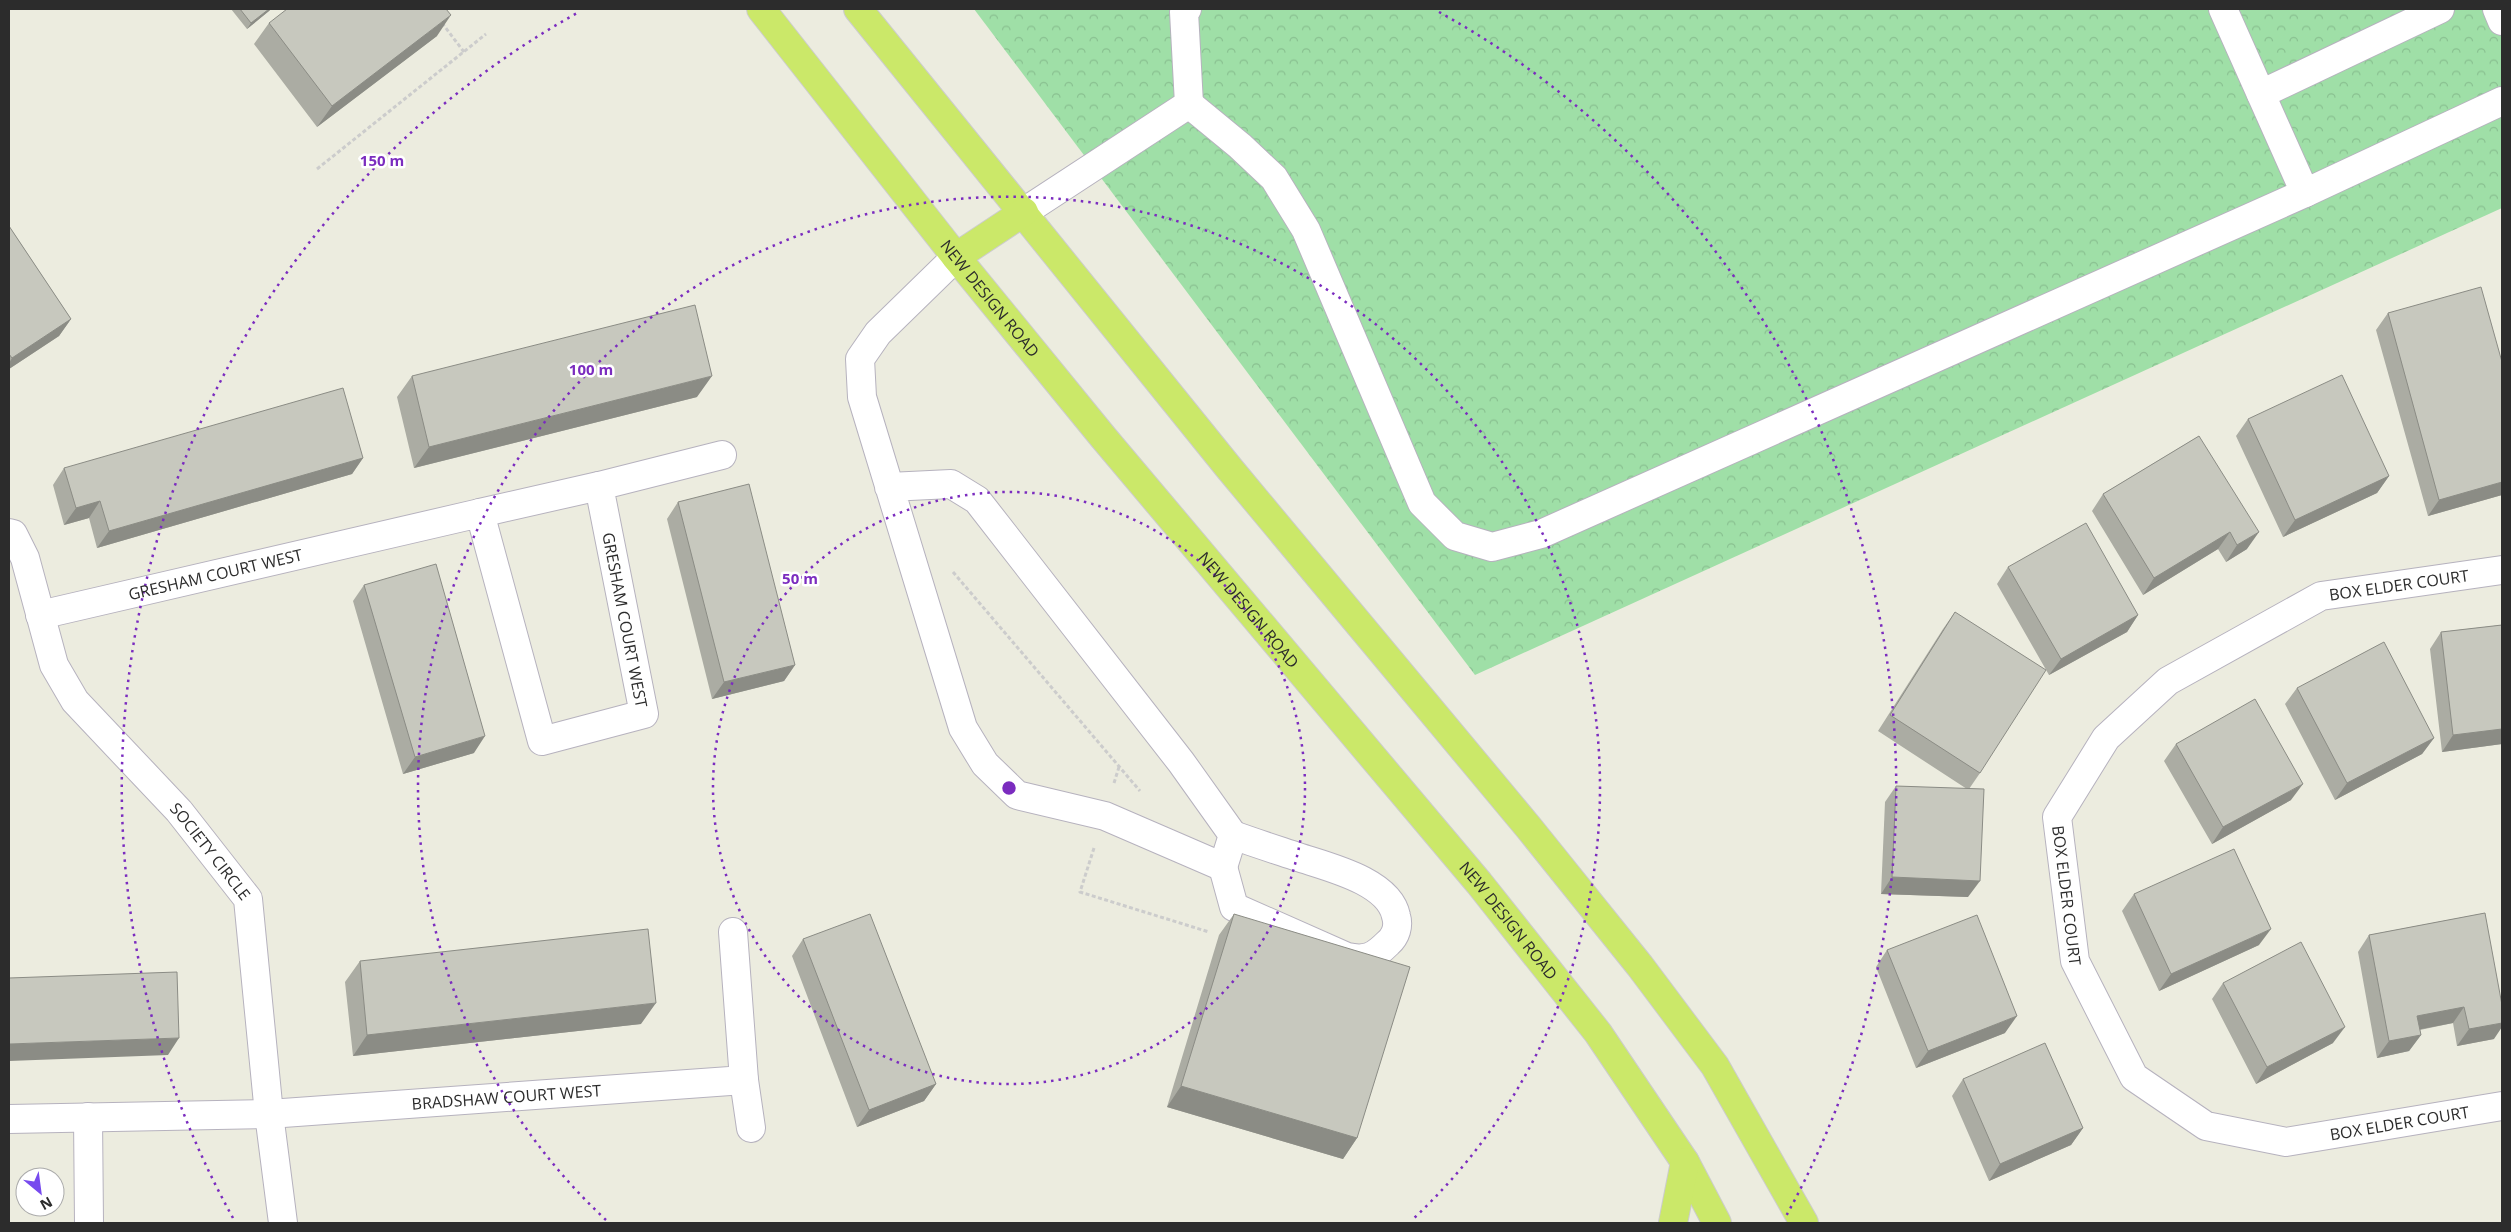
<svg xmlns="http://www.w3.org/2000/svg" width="2511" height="1232" font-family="'Open Sans',sans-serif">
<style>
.forest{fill:url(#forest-crowns)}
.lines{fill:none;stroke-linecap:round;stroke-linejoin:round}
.minor-casing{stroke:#b6b2be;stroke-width:30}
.major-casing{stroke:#ccc;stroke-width:30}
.path{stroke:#ccc;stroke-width:3;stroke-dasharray:4 2.5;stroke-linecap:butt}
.minor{stroke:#fff;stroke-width:28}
.major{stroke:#cbe869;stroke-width:28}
.wall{fill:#abaca3}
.shaded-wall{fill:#8b8c85}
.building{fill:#c7c8be;stroke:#8b8c85}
.ring{fill:none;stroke:#7b2cbf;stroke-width:2.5;stroke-dasharray:2.5 5}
.labels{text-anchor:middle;stroke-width:5;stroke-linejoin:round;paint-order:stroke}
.street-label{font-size:16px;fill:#2c2c2c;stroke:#fff}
.centre{fill:#7b2cbf;stroke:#fff;stroke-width:2.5}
.ring-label{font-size:15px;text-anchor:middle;font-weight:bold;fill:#7b2cbf;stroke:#fff;stroke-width:5;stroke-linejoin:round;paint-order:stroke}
</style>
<defs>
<pattern id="forest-crowns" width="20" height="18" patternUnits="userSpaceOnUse" patternTransform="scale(1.25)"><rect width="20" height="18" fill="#9fdfa7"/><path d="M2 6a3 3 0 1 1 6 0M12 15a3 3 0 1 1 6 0" fill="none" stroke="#89c090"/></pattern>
</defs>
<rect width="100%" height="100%" fill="#ececdf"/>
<!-- forest -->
<path class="forest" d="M974 9H2502V208L1475 675Z"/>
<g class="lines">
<defs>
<g id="minor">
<path d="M2497 9 2502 21"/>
<path d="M2261 94 2440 9"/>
<path d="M1189 104 1240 146 1274 178 1306 230 1422 503 1455 536 1492 547 1541 534 2305 193 2223 9"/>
<path d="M2305 193 2502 101"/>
<path d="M1024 212 1189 104 1184 12 1187 9"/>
<path d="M889 487 951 484 977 500 1181 762 1233 835 1223 867 1105 816 1017 795 985 764 963 728 862 397 860 359 878 333 956 257"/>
<path d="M480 513 599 486"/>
<path id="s1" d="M9 533 13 534 25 558 54 665 75 701 179 811 248 899 269 1114 283 1223"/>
<path id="s2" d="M2502 570 2321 596 2168 681 2106 738 2057 817 2075 961 2134 1077 2206 1126 2286 1142 2502 1106"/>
<path id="s3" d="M40 615 480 513 542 741 644 714 599 486 722 455"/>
<path d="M1223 867 1234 907 1347 957C1366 961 1374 957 1388 943 1396 936 1399 926 1396 916 1389 881 1328 867 1298 857 1277 850 1255 843 1233 835"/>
<path d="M744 1080 751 1128"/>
<path d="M88 1117 89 1223"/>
<path id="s4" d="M9 1119 269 1114 744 1080 733 932"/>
</g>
<g id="major">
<path id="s5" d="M761 9 956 257 1103 437 1479 883 1598 1033 1685 1162 1717 1223"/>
<path d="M858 9 1229 468 1529 828 1640 966 1715 1066 1804 1223"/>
<path d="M956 257 1024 212"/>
<path d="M1673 1223 1685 1162"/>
</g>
</defs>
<!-- minor casing -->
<use href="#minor" class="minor-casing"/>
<!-- major casing -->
<use href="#major" class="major-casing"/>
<!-- path -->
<path class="path" d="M442 23 464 52
M317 169 486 34
M953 572 1140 791
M1114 783 1119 767
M1094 848 1080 892 1209 932"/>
<!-- minor -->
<use href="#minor" class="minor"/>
<!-- major -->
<use href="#major" class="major"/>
</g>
<!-- wall -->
<path class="wall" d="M231 9H271L269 11 247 29Z
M269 23 437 36 317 127 254 44Z
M9 226 71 319 59 336 9 369Z
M2388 313 2502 495 2428 516 2376 330Z
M412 376 697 397 414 468 397 397Z
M2248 419 2389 476 2377 493 2283 537 2236 436Z
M2199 436 2247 549 2226 562 2218 549 2143 595 2092 511 2103 494Z
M363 458 352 474 97 548 89 518 64 525 53 485 64 468Z
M678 502 795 665 784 681 712 699 667 519Z
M2008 567 2138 615 2127 632 2049 675 1997 584Z
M364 585 474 753 403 774 353 601Z
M1955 612 1980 773 1969 789 1968 897 1881 894 1885 802 1896 786 1967 789 1878 731 1943 629Z
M2502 625V744L2442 752 2430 649 2441 632Z
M2297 688 2434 738 2422 754 2335 800 2285 704Z
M2176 744 2291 800 2212 844 2164 761Z
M2134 894 2259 945 2159 991 2122 911Z
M2485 913 2494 1039 2457 1046 2453 1023 2420 1030 2421 1035 2409 1051 2377 1058 2358 952 2369 935Z
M1234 914 1357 1138 1343 1159 1167 1107 1219 935Z
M803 939 936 1084 924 1101 857 1127 792 956Z
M1887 950 2005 1033 1916 1068 1876 967Z
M360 961 641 1024 353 1056 345 982Z
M2223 983 2333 1043 2256 1084 2212 999Z
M1963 1079 2083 1128 2071 1145 1989 1181 1952 1096Z"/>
<!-- shaded-wall -->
<path class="shaded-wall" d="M269 9H271L269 11 247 29 251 23Z
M451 15 437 36 317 127 332 106Z
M71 319 59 336 9 369V363L12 358Z
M712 376 697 397 414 468 429 447Z
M363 458 352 474 97 548 109 531Z
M2389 476 2377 493 2283 537 2295 520Z
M2502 482V495L2428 516 2439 500Z
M100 501 89 518 64 525 76 508Z
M2230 532 2218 549 2143 595 2154 578Z
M2259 532 2247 549 2226 562 2237 545Z
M2138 615 2127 632 2049 675 2061 659Z
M795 665 784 681 712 699 724 682Z
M2502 729V744L2442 752 2453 735Z
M485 736 474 753 403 774 415 757Z
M2434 738 2422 754 2335 800 2347 783Z
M2303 784 2291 800 2212 844 2223 827Z
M1892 877 1980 881 1968 897 1881 894Z
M2271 929 2259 945 2159 991 2171 974Z
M656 1003 641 1024 353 1056 367 1035Z
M2464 1007 2453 1023 2406 1032 2417 1016Z
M2017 1016 2005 1033 1916 1068 1928 1051Z
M2502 1023V1027L2494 1039 2457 1046 2469 1029Z
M2345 1027 2333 1043 2256 1084 2267 1067Z
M2421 1035 2409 1051 2377 1058 2389 1041Z
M179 1038 168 1055 9 1061V1044Z
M936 1084 924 1101 857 1127 869 1110Z
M1181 1086 1357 1138 1343 1159 1167 1107Z
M2083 1128 2071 1145 1989 1181 2000 1164Z"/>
<!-- building -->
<path class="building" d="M240 9H269L251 23Z
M287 9H446L451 15 332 106 269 23Z
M9 226 71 319 12 358 9 354Z
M2481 287 2502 362V482L2439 500 2388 313Z
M695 305 712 376 429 447 412 376Z
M2342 375 2389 476 2295 520 2248 419Z
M343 388 363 458 109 531 100 501 76 508 64 468Z
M2199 436 2259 532 2237 545 2230 532 2154 578 2103 494Z
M749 484 795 665 724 682 678 502Z
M2086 523 2138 615 2061 659 2008 567Z
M436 564 485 736 415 757 364 585Z
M1955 612 2046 670 1980 773 1890 715Z
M2502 625V729L2453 735 2441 632Z
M2384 642 2434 738 2347 783 2297 688Z
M2255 699 2303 784 2223 827 2176 744Z
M1896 786 1984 789 1980 881 1892 877Z
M2234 849 2271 929 2171 974 2134 894Z
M2485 913 2502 1005V1023L2469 1029 2464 1007 2417 1016 2421 1035 2389 1041 2369 935Z
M870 914 936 1084 869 1110 803 939Z
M1234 914 1410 967 1357 1138 1181 1086Z
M1977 915 2017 1016 1928 1051 1887 950Z
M648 929 656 1003 367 1035 360 961Z
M2301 942 2345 1027 2267 1067 2223 983Z
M177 972 179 1038 9 1044V978Z
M2045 1043 2083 1128 2000 1164 1963 1079Z"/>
<!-- distance rings -->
<g class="ring">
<circle cx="1009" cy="788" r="296"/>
<path d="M606 1220A591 591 0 1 1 1412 1220"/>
<path d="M233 1218A887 887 0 0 1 579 12M1439 12A887 887 0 0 1 1785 1218"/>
</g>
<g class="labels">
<!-- street labels -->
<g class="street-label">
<text dy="6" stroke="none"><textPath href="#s5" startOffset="369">NEW DESIGN ROAD</textPath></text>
<text dy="6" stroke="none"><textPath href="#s3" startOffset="180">GRESHAM COURT WEST</textPath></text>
<text transform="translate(2399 585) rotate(-8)" y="6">BOX ELDER COURT</text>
<text dy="6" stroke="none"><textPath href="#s5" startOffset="774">NEW DESIGN ROAD</textPath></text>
<text transform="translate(625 620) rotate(79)" y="6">GRESHAM COURT WEST</text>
<text dy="6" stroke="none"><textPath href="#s1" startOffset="386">SOCIETY CIRCLE</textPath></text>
<text dy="6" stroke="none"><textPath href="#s2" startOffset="614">BOX ELDER COURT</textPath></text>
<text dy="6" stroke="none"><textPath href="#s5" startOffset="1179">NEW DESIGN ROAD</textPath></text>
<text dy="6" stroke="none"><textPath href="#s4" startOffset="498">BRADSHAW COURT WEST</textPath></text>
<text dy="6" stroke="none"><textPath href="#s2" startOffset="1094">BOX ELDER COURT</textPath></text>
</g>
</g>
<circle cx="1009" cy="788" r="8" class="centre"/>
<g class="ring-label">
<text x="382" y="166">150 m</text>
<text x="591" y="375">100 m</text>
<text x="800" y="584">50 m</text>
</g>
<!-- border -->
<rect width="2511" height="1232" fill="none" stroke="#2c2c2c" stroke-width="20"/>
<!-- north arrow -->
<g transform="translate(40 1192) rotate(151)"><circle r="24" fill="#ffffff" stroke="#ababab"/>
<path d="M0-4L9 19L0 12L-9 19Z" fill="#774aee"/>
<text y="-8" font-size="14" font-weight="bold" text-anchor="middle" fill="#2c2c2c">N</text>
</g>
</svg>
